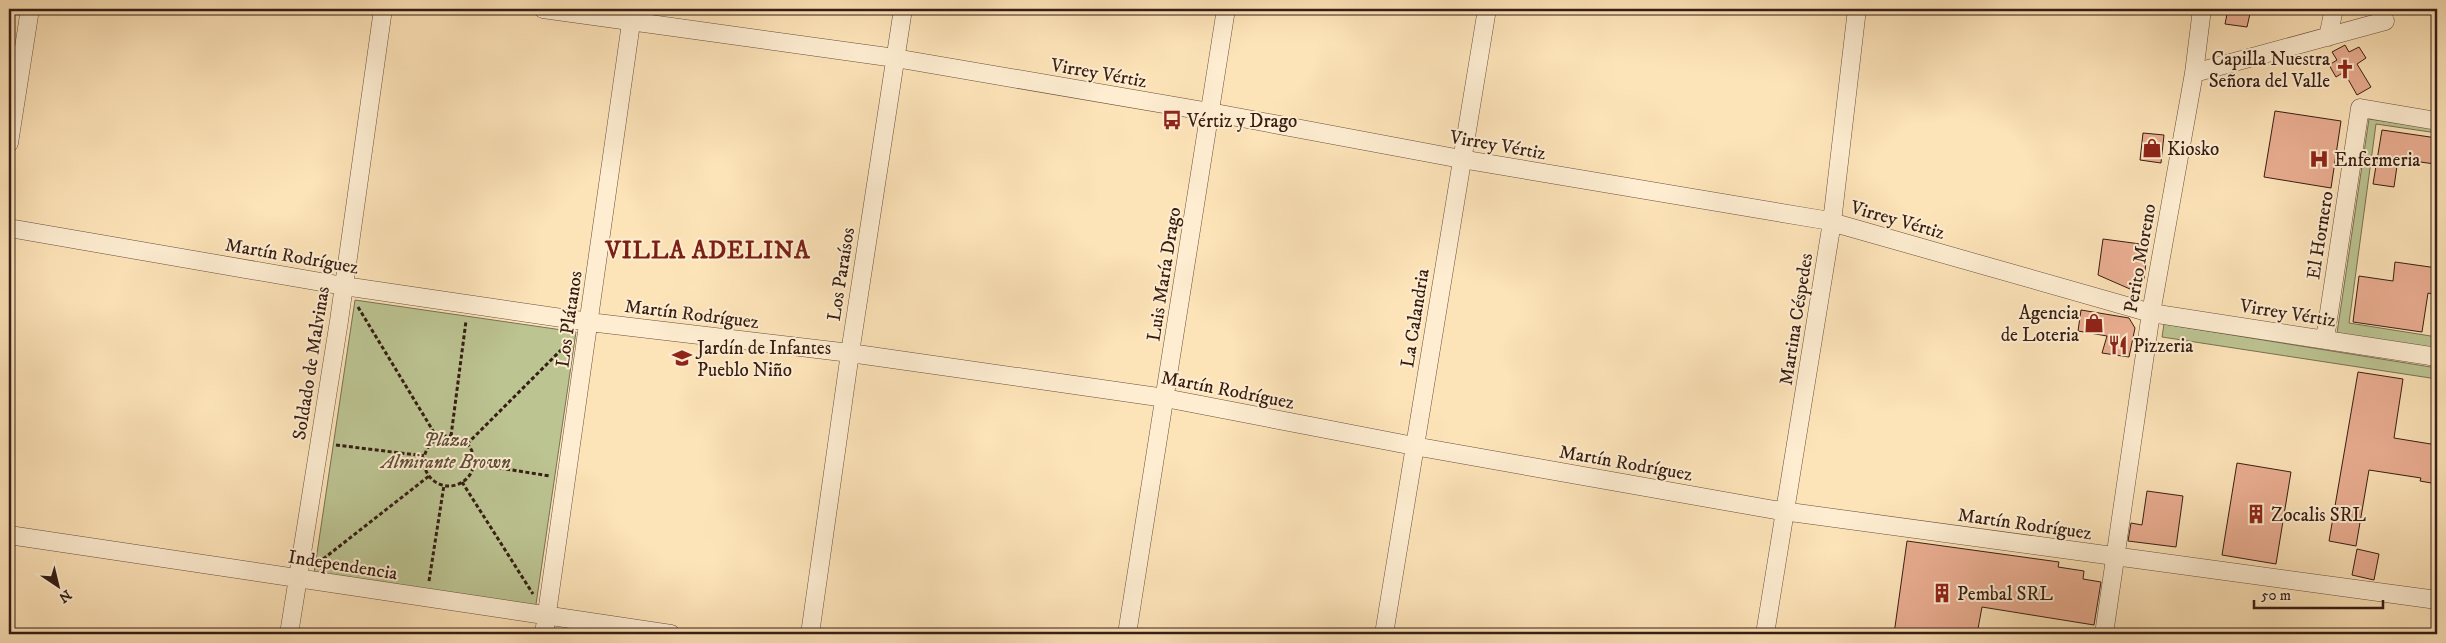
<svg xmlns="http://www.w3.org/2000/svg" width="2446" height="643" font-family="'IM FELL DW Pica',serif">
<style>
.green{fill:#bcc492;stroke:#797053}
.building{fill:#ebae92;stroke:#361d14}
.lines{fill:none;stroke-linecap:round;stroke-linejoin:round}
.minor-casing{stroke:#684e3d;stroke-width:19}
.path{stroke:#361d14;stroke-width:3;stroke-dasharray:4 2.5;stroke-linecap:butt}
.minor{stroke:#feedd1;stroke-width:18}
.labels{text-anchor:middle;stroke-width:4;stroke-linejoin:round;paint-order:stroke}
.poi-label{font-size:19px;fill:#361d14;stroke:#feedd1;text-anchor:start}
.street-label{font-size:19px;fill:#361d14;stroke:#feedd1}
.park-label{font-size:19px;font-style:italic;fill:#5e4f3a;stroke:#feedd1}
.district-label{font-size:24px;font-weight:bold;letter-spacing:1px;fill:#7a1f14;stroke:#feedd1}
</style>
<rect width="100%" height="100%" fill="#fde3b8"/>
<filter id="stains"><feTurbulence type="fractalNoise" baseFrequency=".004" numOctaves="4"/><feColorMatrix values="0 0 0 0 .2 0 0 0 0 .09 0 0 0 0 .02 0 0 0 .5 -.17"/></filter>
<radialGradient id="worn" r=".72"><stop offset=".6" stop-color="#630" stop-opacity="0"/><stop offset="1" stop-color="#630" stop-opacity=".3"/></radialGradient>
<!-- green -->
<path class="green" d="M2369 119 2437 129V133L2376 124 2349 323 2437 337V349L2337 333Z
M355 300 576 332 535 611 313 580Z
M2164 324 2437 368V379L2162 337Z"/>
<!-- building -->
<path class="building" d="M2228 9H2251L2247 27 2225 24Z
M2345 45 2349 52 2359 47 2366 58 2357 64 2371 87 2357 95 2344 72 2336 77 2329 65 2337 60 2332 52Z
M2275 111 2341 121 2331 188 2264 177Z
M2382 130 2437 138 2435 164 2398 159 2394 187 2373 184Z
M2143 133 2164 135 2161 163 2140 160Z
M2103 239 2148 245 2144 279 2130 289 2098 275Z
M2395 262 2437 268V295L2428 293 2422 332 2353 322 2359 276 2393 281Z
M2081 310 2129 318 2135 328 2129 357 2102 353 2107 336 2078 331Z
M2358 372 2403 379 2394 438 2437 445V484L2420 481 2421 478 2369 470 2356 546 2329 541Z
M2237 463 2291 472 2276 564 2222 555Z
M2147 491 2183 496 2176 547 2128 541 2131 523 2142 525Z
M1907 541 2059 562 2058 567 2084 571 2083 579 2101 582 2094 625 1982 607 1977 634H1894Z
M2357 549 2379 554 2374 580 2352 575Z"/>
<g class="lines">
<defs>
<path id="minor" d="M543 9 895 58 1210 112 1461 159 1824 220 2151 313 2437 357
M2328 37 2334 9
M2194 73 2385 21
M9 143 30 9
M9 228 344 286 589 322 850 353 1165 398 1414 446 1775 510 2437 600
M2325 339 2360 108 2437 121
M9 535 671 634
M289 634 339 321 383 9
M544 634 633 9
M810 634 850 353 903 9
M1127 634 1226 9
M1384 634 1487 9
M1765 634 1832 222 1857 9
M2104 634 2151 313 2194 73 2202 9"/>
</defs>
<!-- minor casing -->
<use href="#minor" class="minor-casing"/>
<!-- path -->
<path class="path" d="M358 307 438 439
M451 436 466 321
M424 461a25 25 0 1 1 50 0a25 25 0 1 1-50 0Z
M467 444 569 342
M336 445 425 456
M474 464 550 476
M462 482 533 594
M318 563 429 476
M429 581 444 485"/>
<!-- minor -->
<use href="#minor" class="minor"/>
</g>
<!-- icons -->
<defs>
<symbol id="church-bare" viewBox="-9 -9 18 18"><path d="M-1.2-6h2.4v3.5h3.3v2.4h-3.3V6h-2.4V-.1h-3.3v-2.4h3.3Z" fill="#8f2418" stroke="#feedd1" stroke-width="2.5" paint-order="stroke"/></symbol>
<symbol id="bus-bare" viewBox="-9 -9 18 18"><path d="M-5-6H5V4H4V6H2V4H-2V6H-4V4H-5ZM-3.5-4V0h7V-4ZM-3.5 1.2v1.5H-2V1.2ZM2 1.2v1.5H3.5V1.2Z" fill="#8f2418" stroke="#feedd1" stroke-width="2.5" paint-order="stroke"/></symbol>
<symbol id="shop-bare" viewBox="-9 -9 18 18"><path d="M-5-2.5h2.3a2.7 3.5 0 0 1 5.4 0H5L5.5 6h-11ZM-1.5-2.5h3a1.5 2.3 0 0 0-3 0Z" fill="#8f2418" stroke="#feedd1" stroke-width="2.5" paint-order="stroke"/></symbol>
<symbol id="hospital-bare" viewBox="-9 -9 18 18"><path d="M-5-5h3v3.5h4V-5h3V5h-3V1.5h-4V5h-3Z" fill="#8f2418" stroke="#feedd1" stroke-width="2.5" paint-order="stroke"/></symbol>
<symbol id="restaurant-bare" viewBox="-9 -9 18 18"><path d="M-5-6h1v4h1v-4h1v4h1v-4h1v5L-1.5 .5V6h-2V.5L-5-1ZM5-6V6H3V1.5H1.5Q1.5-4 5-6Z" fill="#8f2418" stroke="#feedd1" stroke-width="2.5" paint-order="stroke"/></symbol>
<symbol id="school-bare" viewBox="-9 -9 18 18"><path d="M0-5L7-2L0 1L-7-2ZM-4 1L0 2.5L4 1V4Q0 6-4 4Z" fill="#8f2418" stroke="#feedd1" stroke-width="2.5" paint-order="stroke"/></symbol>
<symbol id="building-bare" viewBox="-9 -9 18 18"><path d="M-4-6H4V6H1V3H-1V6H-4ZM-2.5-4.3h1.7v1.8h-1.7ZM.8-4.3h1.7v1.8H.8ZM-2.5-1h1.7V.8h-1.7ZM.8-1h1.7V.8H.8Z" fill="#8f2418" stroke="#feedd1" stroke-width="2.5" paint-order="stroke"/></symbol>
</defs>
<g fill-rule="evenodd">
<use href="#church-bare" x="2331" y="55" width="28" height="28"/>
<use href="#bus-bare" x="1158" y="106" width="28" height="28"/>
<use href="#shop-bare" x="2138" y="134" width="28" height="28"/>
<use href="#hospital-bare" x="2305" y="145" width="28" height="28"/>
<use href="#shop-bare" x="2080" y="309" width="28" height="28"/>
<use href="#restaurant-bare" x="2104" y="331" width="28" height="28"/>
<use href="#school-bare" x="668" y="344" width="28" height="28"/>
<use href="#building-bare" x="2242" y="500" width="28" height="28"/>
<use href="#building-bare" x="1928" y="579" width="28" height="28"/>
</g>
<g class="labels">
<!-- poi labels -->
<g class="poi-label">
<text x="2330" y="65" text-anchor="end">Capilla Nuestra<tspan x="2330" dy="22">Señora del Valle</tspan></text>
<text x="1187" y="127">Vértiz y Drago</text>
<text x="2167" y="155">Kiosko</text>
<text x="2334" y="166">Enfermeria</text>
<text x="2079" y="319" text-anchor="end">Agencia<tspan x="2079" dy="22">de Loteria</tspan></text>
<text x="2133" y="352">Pizzeria</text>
<text x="697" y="354">Jardín de Infantes<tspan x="697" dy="22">Pueblo Niño</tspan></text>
<text x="2271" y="521">Zocalis SRL</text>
<text x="1957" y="600">Pembal SRL</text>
</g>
<!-- street labels -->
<g class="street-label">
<text transform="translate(1099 72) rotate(10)" y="7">Virrey Vértiz</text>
<text transform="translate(1498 144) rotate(10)" y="7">Virrey Vértiz</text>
<text transform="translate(1898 219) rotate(16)" y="7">Virrey Vértiz</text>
<text transform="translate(2319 235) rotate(-81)" y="7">El Hornero</text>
<text transform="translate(292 255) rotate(10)" y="7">Martín Rodríguez</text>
<text transform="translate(2139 258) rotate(-80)" y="7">Perito Moreno</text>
<text transform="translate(840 274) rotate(-81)" y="7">Los Paraísos</text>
<text transform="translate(1163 274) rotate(-81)" y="7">Luis María Drago</text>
<text transform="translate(2288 312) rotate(9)" y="7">Virrey Vértiz</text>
<text transform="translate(692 313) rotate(7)" y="7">Martín Rodríguez</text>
<text transform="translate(1414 318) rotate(-81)" y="7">La Calandria</text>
<text transform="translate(568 319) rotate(-82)" y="7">Los Plátanos</text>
<text transform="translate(1795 319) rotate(-81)" y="7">Martina Céspedes</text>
<text transform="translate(310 363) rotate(-81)" y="7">Soldado de Malvinas</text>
<text transform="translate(1228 389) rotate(11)" y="7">Martín Rodríguez</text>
<text transform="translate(1626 462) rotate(10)" y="7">Martín Rodríguez</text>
<text transform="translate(2025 523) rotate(8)" y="7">Martín Rodríguez</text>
<text transform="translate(343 564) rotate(9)" y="7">Independencia</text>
</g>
<!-- park labels -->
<g class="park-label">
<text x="446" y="446">Plaza<tspan x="446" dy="22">Almirante Brown</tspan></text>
</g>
<!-- district labels -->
<g class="district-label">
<text x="708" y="258">VILLA ADELINA</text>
</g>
</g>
<!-- margin -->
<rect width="2446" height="643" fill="none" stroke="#fde3b8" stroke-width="30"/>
<rect x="10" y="10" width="2426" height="623" fill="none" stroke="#361d14" stroke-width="2.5"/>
<rect x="15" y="15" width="2416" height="613" fill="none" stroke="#361d14"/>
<!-- north arrow -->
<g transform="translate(58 586) rotate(145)" stroke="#feedd1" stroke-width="4" paint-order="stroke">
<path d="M0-4L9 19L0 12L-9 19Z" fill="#361d14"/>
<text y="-8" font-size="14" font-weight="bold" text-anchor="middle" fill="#361d14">N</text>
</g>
<!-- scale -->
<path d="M2254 600v8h129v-8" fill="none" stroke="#361d14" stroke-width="2.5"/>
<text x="2261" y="600" font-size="15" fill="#361d14" stroke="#feedd1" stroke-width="4" paint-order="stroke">50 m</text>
<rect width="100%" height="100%" filter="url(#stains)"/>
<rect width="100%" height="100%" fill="url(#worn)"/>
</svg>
